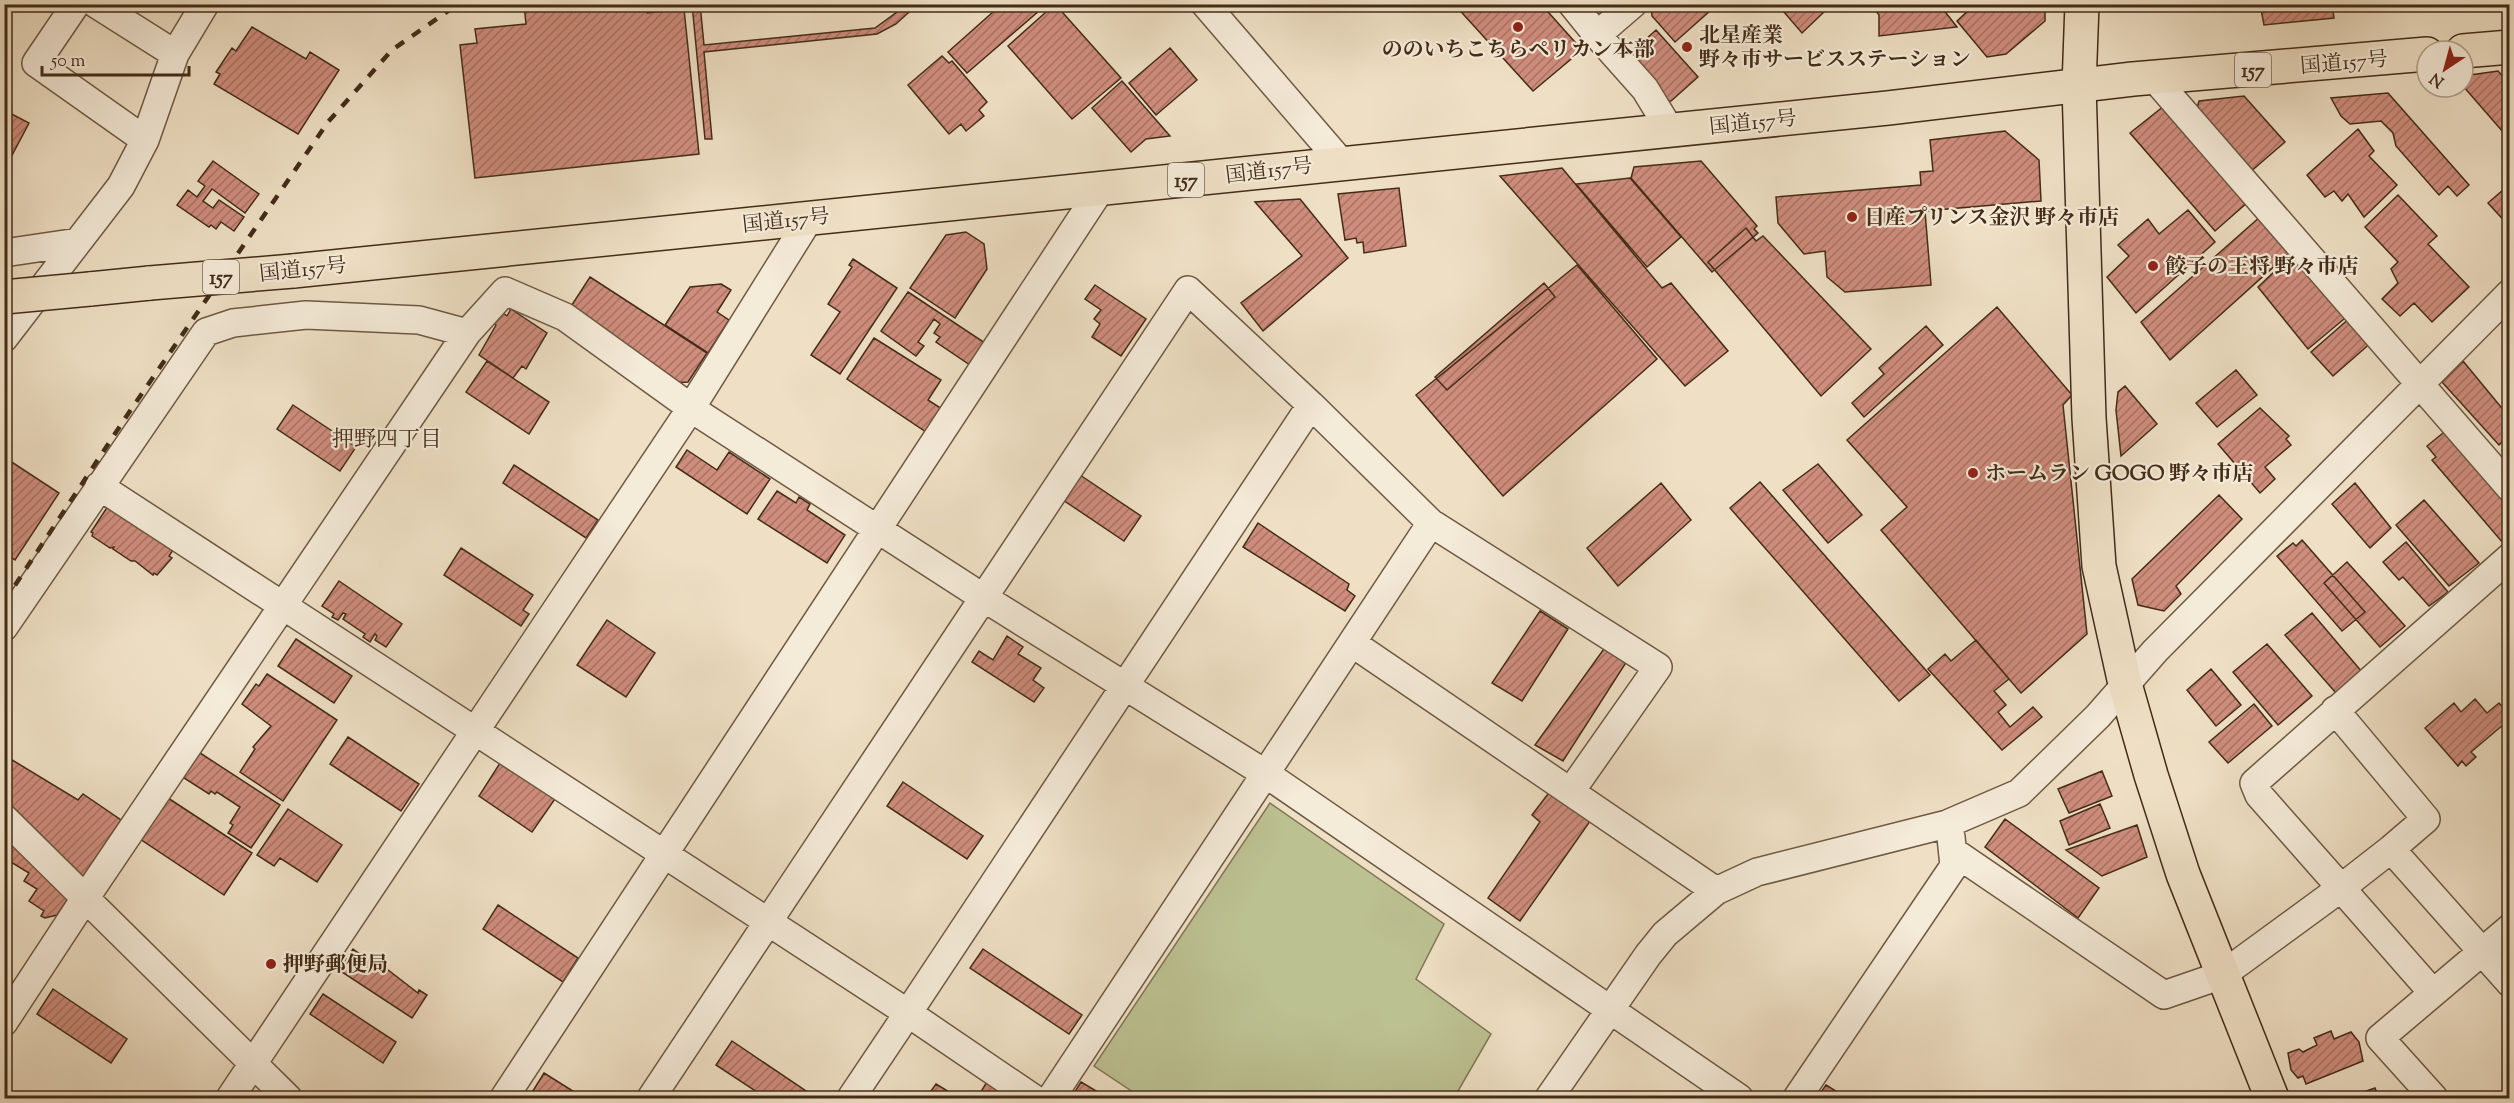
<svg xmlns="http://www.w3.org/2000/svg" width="2514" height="1103" font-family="'Sorts Mill Goudy','Noto Serif JP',serif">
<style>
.green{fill:#bcc192;stroke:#807655;stroke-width:1.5}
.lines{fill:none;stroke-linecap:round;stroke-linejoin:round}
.stream{stroke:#7b817d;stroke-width:6}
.building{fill:url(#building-hatch);stroke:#432c18;stroke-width:1.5}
.minor-casing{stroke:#6e5943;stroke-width:30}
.major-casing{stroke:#432c18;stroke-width:36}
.highway-casing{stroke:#432c18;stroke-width:36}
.minor{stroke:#f5ebd9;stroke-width:27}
.major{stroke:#efe0c5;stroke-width:33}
.highway{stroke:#efe0c5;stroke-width:33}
.rail{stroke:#432c18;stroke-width:4.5;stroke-dasharray:10 10;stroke-linecap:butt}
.highway-bridge-casing{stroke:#432c18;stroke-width:36;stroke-linecap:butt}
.highway-bridge{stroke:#efe0c5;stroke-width:33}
.poi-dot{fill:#8f2418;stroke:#f5ebd9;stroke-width:2}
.labels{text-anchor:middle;stroke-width:4.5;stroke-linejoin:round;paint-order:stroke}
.shield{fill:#f5ebd9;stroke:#786552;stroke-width:1.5}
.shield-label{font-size:20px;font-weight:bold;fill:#432c18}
.poi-label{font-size:21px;font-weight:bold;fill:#432c18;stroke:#f5ebd9;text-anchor:start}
.street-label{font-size:21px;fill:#432c18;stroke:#f5ebd9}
.neighbourhood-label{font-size:22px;fill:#432c18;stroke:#f5ebd9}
</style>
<defs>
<pattern id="building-hatch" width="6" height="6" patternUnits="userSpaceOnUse" patternTransform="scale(1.5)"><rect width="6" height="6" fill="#cf8d7d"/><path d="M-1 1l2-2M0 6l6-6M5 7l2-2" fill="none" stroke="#aa7365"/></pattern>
</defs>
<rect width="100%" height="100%" fill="#efe0c5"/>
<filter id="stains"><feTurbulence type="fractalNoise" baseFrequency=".00333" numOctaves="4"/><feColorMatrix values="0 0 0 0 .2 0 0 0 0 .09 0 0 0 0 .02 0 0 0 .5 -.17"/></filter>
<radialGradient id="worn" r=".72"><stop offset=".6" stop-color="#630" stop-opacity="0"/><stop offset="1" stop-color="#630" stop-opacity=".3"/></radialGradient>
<!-- green -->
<path class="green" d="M1270 803 1444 924 1416 979 1491 1034 1454 1098H1142L1094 1066Z"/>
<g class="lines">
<!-- stream -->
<path class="stream" d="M4 6 5 4"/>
</g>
<!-- building -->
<path class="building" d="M524 4H646L647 13 684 9 699 154 475 178 460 45 477 43 475 29 526 24Z
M692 4H700L704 45 875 28 908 4H918L896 24 877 34 704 52 712 139H705Z
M1002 4H1047L967 73 948 52Z
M1055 4 1121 78 1072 119 1008 46Z
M1454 4H1541L1582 50 1533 91Z
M1651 4H1704L1710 11 1675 42 1652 16Z
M1777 4H1819L1825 11 1802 33Z
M1871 4H1939L1957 27 1879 36V15Z
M1975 4H2045V21L2006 54 1987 57 1957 21Z
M2260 4H2332L2334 18 2264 25Z
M252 27 306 59 310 52 339 70 298 134 214 84 220 74 216 72 232 48 236 51Z
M1656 30 1698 77 1671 101H1661L1626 57Z
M1170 48 1197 80 1156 115 1129 83Z
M942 56 949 63 952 61 987 102 979 110 984 116 966 131 961 124 949 134 908 85Z
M2498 71 2510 84V140L2463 86V76Z
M1122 81 1170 136 1146 139 1131 152 1092 108Z
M2388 93 2469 185 2457 196 2448 186 2439 195 2396 146 2393 133 2381 121 2350 124 2341 116 2331 98Z
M2244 96 2285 142 2249 173 2196 112 2199 101Z
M2164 106 2248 202 2215 231 2130 133Z
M4 110 29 123 10 159 4 156Z
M2358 129 2374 151 2369 156 2397 185 2364 217 2348 194 2342 201 2334 191 2325 197 2307 175Z
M2005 131 2039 160 2041 201 1925 211 1931 285 1845 292 1827 277 1825 251 1804 254 1778 223 1776 197 1921 185 1920 172 1933 171 1930 140Z
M213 161 259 194 245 213 212 189 203 201 213 208 219 200 244 217 234 231 221 222 216 229 211 225 209 227 177 205 188 190 197 197 205 186 198 181Z
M1701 161 1757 226 1754 229 1758 233 1712 272 1631 178 1634 167Z
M1562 168 1662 288 1671 283 1728 351 1685 386 1500 176Z
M1630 178 1681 237 1647 267 1576 184Z
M2510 184V227L2488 203Z
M1399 188 1406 246 1364 253 1363 242 1357 243 1356 238 1345 240 1338 194Z
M2398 195 2437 236 2428 244 2469 287 2432 322 2414 303 2400 316 2382 299 2398 283 2391 269 2398 262 2365 227Z
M1300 199 1348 258 1263 331 1241 303 1302 256 1255 202Z
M2188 210 2215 242 2136 313 2107 277 2129 256 2118 245 2148 219 2159 234Z
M2261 216 2289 253 2170 360 2141 322Z
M1746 228 1756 241 1763 236 1871 349 1821 396 1708 262Z
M966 232 984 244 987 269 955 318 910 288 946 235Z
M2295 252 2350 314 2308 349 2258 287Z
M853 259 897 288 840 374 811 355 840 312 828 304 852 267 849 265Z
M1577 265 1657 359 1503 496 1416 395Z
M590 277 707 353 688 382 672 383 566 314Z
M1544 283 1555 297 1447 390 1435 377Z
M721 284 731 290 717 312 729 320 708 353 665 325 690 287Z
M1095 285 1146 319 1121 356 1092 337 1100 324 1094 319 1101 310 1085 299Z
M908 292 988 345 973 367 936 342 940 337 934 333 940 324 934 319 918 342 924 346 916 356 881 331Z
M1997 307 2072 395 2063 405 2087 634 2021 693 1881 530 1907 507 1847 440Z
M511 309 547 333 526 369 522 366 513 378 479 355 496 325 492 322 500 311 507 316Z
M2351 317 2373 341 2333 376 2311 352Z
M1926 326 1943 345 1864 417 1852 403 1884 374 1879 368Z
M874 338 941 380 928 400 945 411 929 434 847 379Z
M487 361 549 402 529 434 466 392Z
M2463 361 2510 418V435L2499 445 2442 382Z
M2236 370 2257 395 2217 427 2196 403Z
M2125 386 2157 424 2121 456 2116 410 2118 392Z
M293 405 356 447 340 471 277 429Z
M2260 408 2289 436 2286 439 2291 445 2265 467 2275 479 2260 493 2218 444Z
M2448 429 2510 499V537L2503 543 2432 460 2436 457 2427 446Z
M687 450 717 470 729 452 770 479 747 514 676 467Z
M4 457 59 493 15 560 4 553Z
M1818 464 1862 515 1828 543 1783 490Z
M514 465 598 520 586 538 503 483Z
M1080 475 1141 516 1124 541 1063 500Z
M1760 482 1930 675 1899 701 1730 508Z
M1661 483 1691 520 1618 586 1587 548Z
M2355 483 2391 528 2370 548 2332 504Z
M777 491 796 503 799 497 810 504 807 510 845 535 827 563 758 519Z
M2219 495 2242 519 2176 586 2181 594 2164 611 2138 605 2132 579Z
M2424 500 2479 563 2449 586 2396 525Z
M110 503 175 547 169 556 172 558 157 575 154 573 153 575 135 561H131L113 549 114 547 110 548 92 536 93 533 91 532Z
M1258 523 1349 584 1347 590 1355 596 1345 611 1243 547Z
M2302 540 2365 612 2342 631 2277 556 2293 543 2296 546Z
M2406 542 2448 592 2429 606 2403 577 2399 580 2383 562Z
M461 548 533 595 523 610 529 614 521 626 444 575Z
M2347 562 2405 626 2380 647 2324 583Z
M339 581 402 624 386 647 375 640 377 636 375 634 370 642 363 637 365 634 343 619 346 614 343 613 338 620 332 617 334 614 322 606Z
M1540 611 1568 629 1522 701 1492 683Z
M2312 613 2362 672 2336 693 2285 635Z
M607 620 655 653 626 697 577 665Z
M1007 636 1023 647 1018 654 1041 668 1033 680 1044 688 1034 702 972 662 979 651 993 660Z
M296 639 352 676 334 703 278 666Z
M1976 640 2009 679 1994 691 2006 705 1998 712 2010 727 2033 707 2042 717 2002 750 1928 669 1945 654 1951 661Z
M2267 644 2312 696 2278 725 2233 672Z
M1606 646 1627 661 1563 761 1535 745Z
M2211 669 2241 705 2216 726 2187 690Z
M267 674 337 720 283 801 240 772 255 749 253 747 271 726 242 704 256 684 259 686Z
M2475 699 2487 713 2499 703 2510 715V719L2471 752 2476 757 2466 766 2462 761 2458 766 2425 728 2454 703 2461 712Z
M2254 704 2272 726 2228 763 2209 742Z
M348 737 419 784 401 811 330 764Z
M197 751 280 805 251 848 228 833 233 825 230 823 240 807 217 792 215 794 211 791 209 794 181 776Z
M4 755 78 800 83 794 121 820 57 915 45 918 41 916 44 911 29 901 37 889 24 881 29 873 11 862 7 868 4 867Z
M502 760 557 796 532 832 479 796Z
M2102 771 2112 796 2069 813 2058 789Z
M903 782 983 836 967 859 887 806Z
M1551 790 1593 817 1520 921 1488 898 1540 822 1532 815Z
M168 798 252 853 224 895 140 839Z
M2100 804 2110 828 2069 845 2060 821Z
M288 809 342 845 317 882 280 858 274 866 257 855Z
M2005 819 2099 888 2078 918 1985 847Z
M2137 825 2147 857 2102 876 2066 850Z
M498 905 578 958 563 982 483 929Z
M353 949 381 969 383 966 418 993 419 990 427 995 412 1018 339 970Z
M983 949 1082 1015 1069 1034 970 968Z
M53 989 127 1039 111 1063 37 1014Z
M323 994 396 1042 383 1063 310 1014Z
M2331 1031 2334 1039 2351 1032 2359 1042 2363 1061 2306 1084 2303 1076 2298 1078 2291 1070 2288 1053 2299 1049 2303 1052 2317 1045 2314 1038Z
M732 1041 812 1095 810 1098H766L716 1065Z
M544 1073 584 1098H538L531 1094Z
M988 1080 1016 1098H984L979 1095Z
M1081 1082 1108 1098H1071Z
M936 1084 959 1098H926Z
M1826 1085 1847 1098H1817Z
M2375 1088 2379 1098H2347Z"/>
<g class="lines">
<defs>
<path id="minor" d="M76 4 36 63 145 140
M96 4 175 54
M1205 4 1341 162
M1572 4 1597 35 1633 4
M1597 35 1645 89 1670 130
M2155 79 2510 488
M4 253 78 242
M4 338 121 186 145 140 175 54 205 4
M99 486 908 1013 851 1098
M1431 523 1658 667 1571 791
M4 627 206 332 233 323 306 315 419 320 467 333 505 291 565 317 701 415 984 598 1266 774 1739 1098
M1352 643 1716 891
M2335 710 2426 819 2391 849
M4 818 288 1098
M1954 852 2164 995 2222 975 2341 888 2259 795 2254 783 2510 557
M2433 993 2341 888 2391 849 2510 983
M4 1022 86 897 467 333
M230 1098 691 408 809 219
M504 1098 1100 190
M651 1098 1188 290 1311 405 1431 523 1051 1098
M1033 1098 908 1013 1311 405
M1549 1098 1648 955 1665 934 1716 891 1757 872 1947 824 2019 793 2098 716 2155 651 2510 293
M1797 1098 1954 866 1951 837
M2434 1098 2380 1038 2510 928"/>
<path id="major" d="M2082 4 2079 86 2089 418 2099 566 2125 684 2151 775 2183 874 2272 1098"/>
<path id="highway" d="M2463 51 2510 47
M293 271 1888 108 2133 79 2427 54
M90 289 150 283"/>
</defs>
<!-- minor casing -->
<use href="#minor" class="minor-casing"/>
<!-- major casing -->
<use href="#major" class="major-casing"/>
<!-- highway casing -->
<use href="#highway" class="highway-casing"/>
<!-- minor -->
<use href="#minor" class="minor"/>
<!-- major -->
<use href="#major" class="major"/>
<!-- highway -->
<use href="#highway" class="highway"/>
<!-- rail -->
<path class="rail" d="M4 602 130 411 328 122 392 50 458 4"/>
<defs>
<path id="highway-bridge" d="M150 283 293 271
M4 297 90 289"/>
</defs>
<!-- highway-bridge casing -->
<use href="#highway-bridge" class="highway-bridge-casing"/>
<!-- highway-bridge -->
<use href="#highway-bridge" class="highway-bridge"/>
</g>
<!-- markers -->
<g class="poi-dot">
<circle cx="1518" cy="27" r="6"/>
<circle cx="1687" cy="47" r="6"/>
<circle cx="1852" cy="217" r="6"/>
<circle cx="2153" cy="266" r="6"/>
<circle cx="1973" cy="473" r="6"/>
<circle cx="271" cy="964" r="6"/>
</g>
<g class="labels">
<!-- shield labels -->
<g class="shield">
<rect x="2235" y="53" width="36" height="34" rx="4.5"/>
<rect x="1168" y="163" width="36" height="34" rx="4.5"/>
<rect x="203" y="260" width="36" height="34" rx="4.5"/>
</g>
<g class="shield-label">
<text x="2253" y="77">157</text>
<text x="1186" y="187">157</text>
<text x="221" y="284">157</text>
</g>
<!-- poi labels -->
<g class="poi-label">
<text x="1699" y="42">北星産業<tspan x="1699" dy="24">野々市サービスステーション</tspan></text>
<text x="1518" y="56" text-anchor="middle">ののいちこちらペリカン本部</text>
<text x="1864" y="224">日産プリンス金沢 野々市店</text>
<text x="2165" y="273">餃子の王将 野々市店</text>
<text x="1985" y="480">ホームラン GOGO 野々市店</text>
<text x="283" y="971">押野郵便局</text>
</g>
<!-- street labels -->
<g class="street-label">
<text transform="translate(2344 62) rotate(-5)" y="7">国道157号</text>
<text transform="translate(1753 122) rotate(-6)" y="7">国道157号</text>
<text transform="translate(1269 170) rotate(-7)" y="7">国道157号</text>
<text transform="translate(786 220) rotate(-6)" y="7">国道157号</text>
<text transform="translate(303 269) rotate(-6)" y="7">国道157号</text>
</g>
<!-- neighbourhood labels -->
<g class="neighbourhood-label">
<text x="387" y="446">押野四丁目</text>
</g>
</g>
<!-- margin -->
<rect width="2514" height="1103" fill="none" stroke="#efe0c5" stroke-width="24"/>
<rect x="6" y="6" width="2502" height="1091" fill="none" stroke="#432c18" stroke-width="3"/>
<rect x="12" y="12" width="2490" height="1079" fill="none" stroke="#432c18" stroke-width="1.5"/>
<!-- north arrow -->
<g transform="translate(2445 69) rotate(216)"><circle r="28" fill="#f5ebd9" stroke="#ae9f8c" stroke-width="1.5"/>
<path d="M0-4.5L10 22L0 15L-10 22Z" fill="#8f2418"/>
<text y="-9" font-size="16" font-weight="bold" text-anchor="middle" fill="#432c18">N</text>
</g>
<!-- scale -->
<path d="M42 66v9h147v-9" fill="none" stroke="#432c18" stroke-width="3"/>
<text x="51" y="66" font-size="18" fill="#432c18" stroke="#f5ebd9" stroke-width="4.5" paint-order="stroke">50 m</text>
<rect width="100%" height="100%" filter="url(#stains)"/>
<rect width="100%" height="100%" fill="url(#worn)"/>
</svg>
